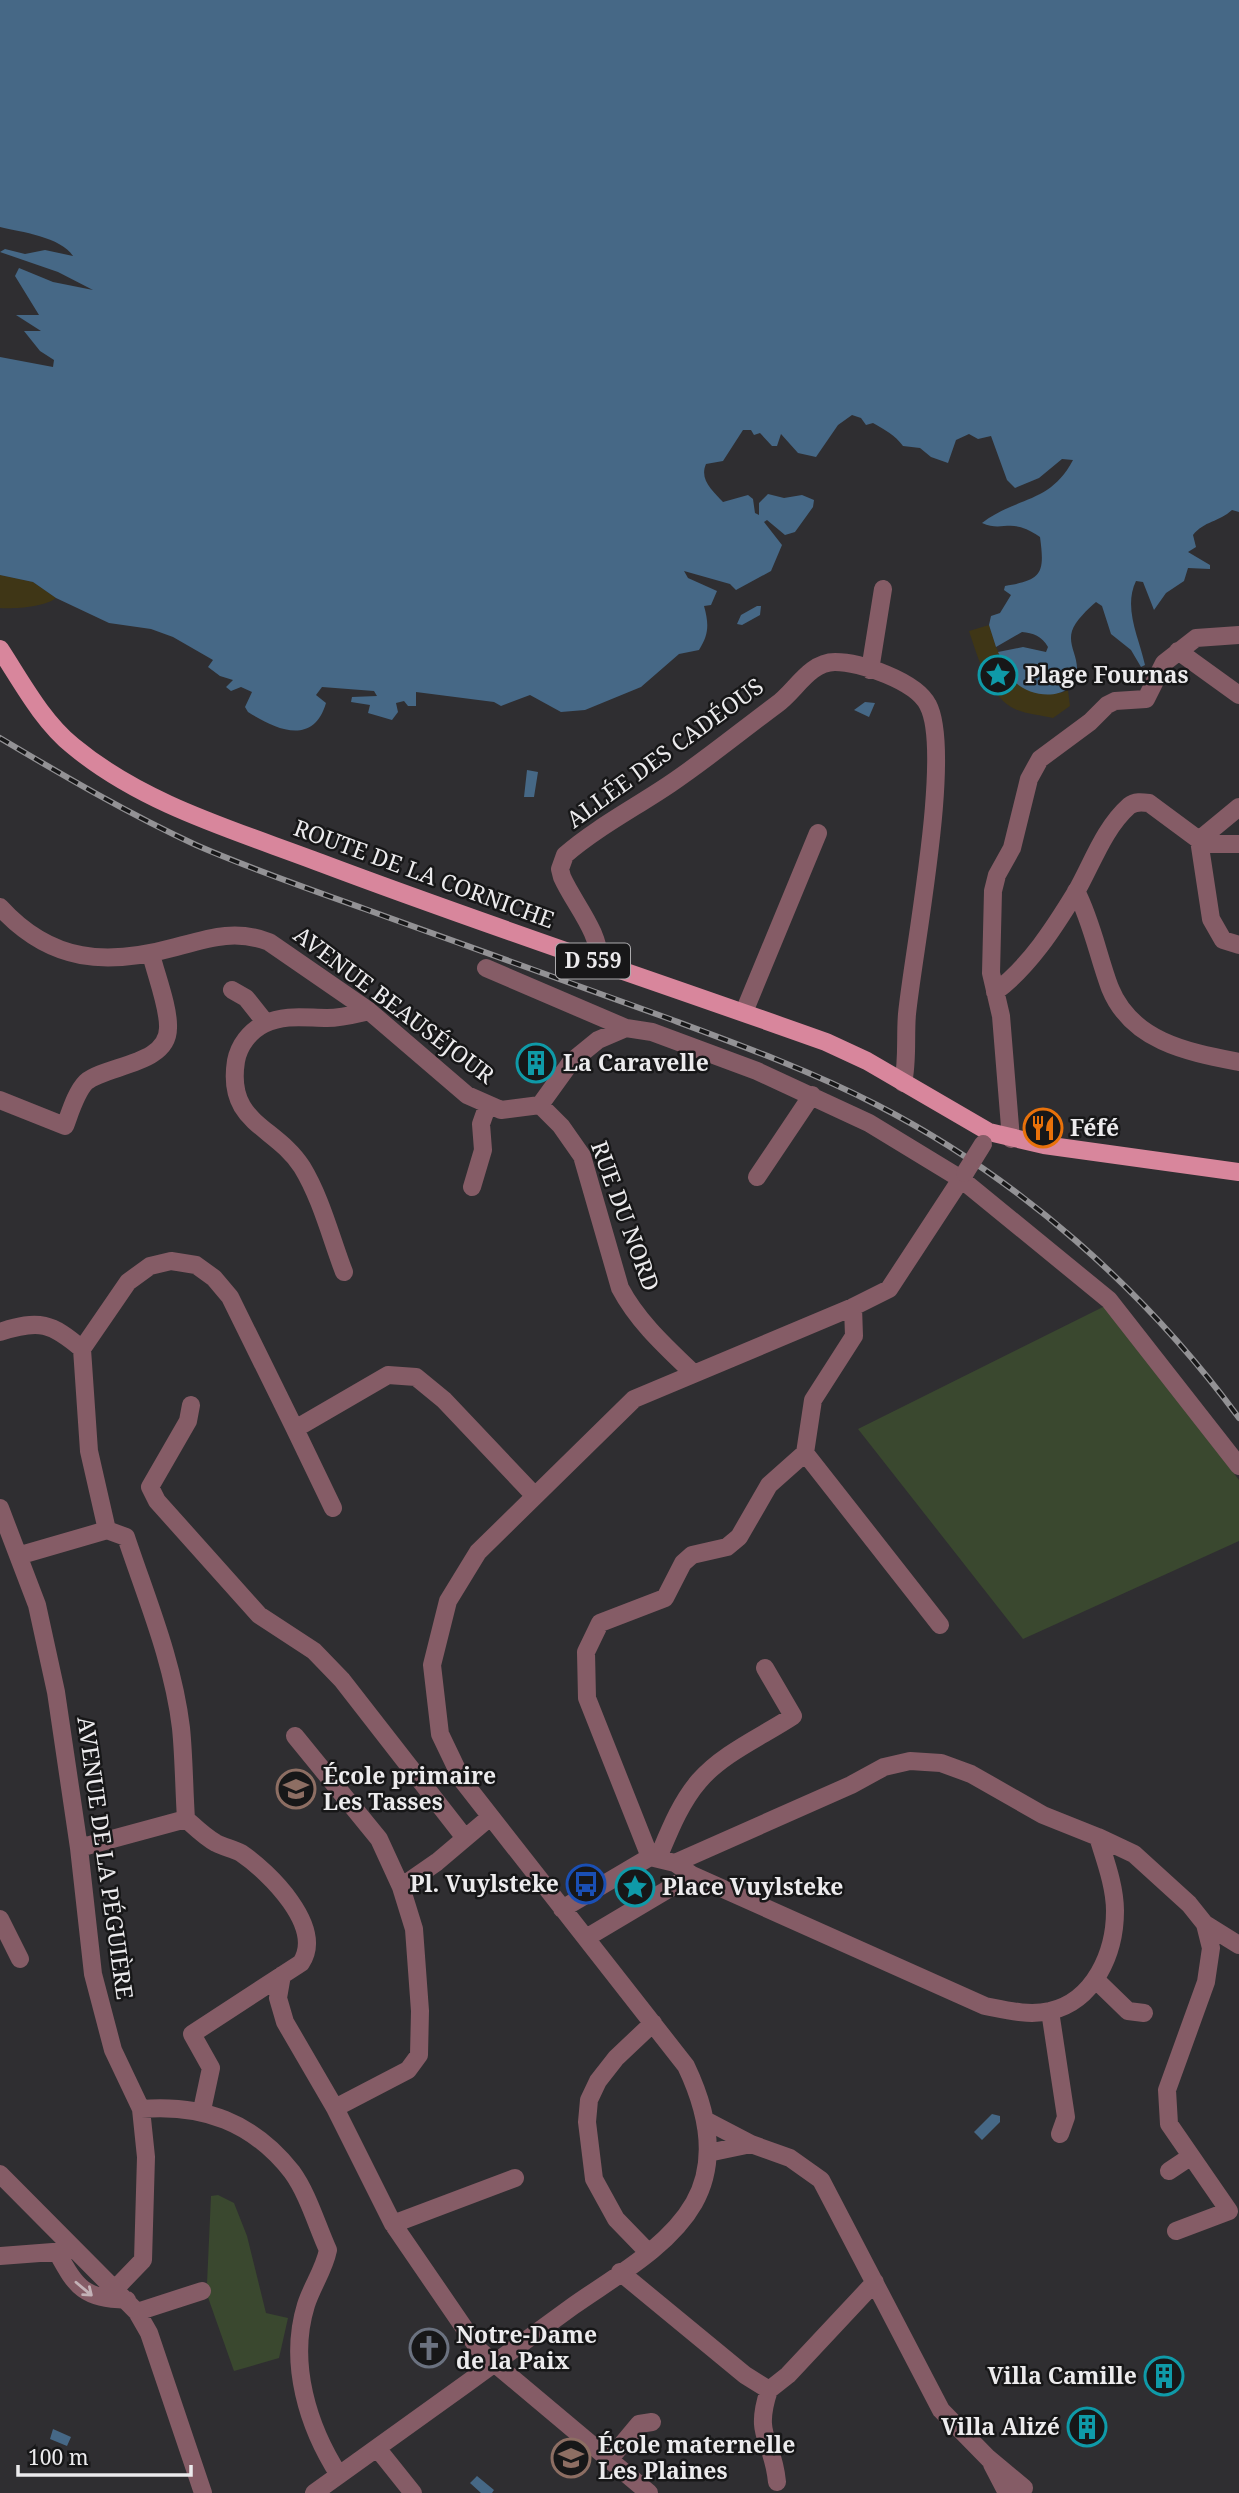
<svg xmlns="http://www.w3.org/2000/svg" width="1239" height="2493" font-family="'Noto Serif',serif">
<style>
.green{fill:#3a482f}
.sand{fill:#3f3616}
.water{fill:#466886}
.lines{fill:none;stroke-linecap:round;stroke-linejoin:round}
.minor{stroke:#855c66;stroke-width:18}
.major{stroke:#d8869c;stroke-width:18}
.rail-casing{stroke:#939295;stroke-width:6}
.rail{stroke:#171718;stroke-width:3.5;stroke-dasharray:10;stroke-linecap:butt}
.minor-bridge{stroke:#855c66;stroke-width:18}
.oneway{stroke:#c3b2b7}
.labels{text-anchor:middle;stroke-width:5;stroke-linejoin:round;paint-order:stroke}
.shield{fill:#171718;stroke:#acabad;stroke-width:2}
.shield-label{font-size:21px;font-weight:bold;fill:#ecebed}
.poi-label{font-size:23px;font-weight:bold;fill:#ecebed;stroke:#171718;text-anchor:start}
.street-label{font-size:23px;fill:#ecebed;stroke:#171718}
</style>
<rect width="100%" height="100%" fill="#2f2e31"/>
<!-- green -->
<path class="green" d="M1105 1306 1239 1480V1541L1023 1639 858 1429Z
M623 1893a8 8 0 1 1 16 0a8 8 0 1 1-16 0Z
M218 2195 234 2203 247 2236 266 2313 288 2318 279 2358 234 2371 204 2286 207 2284 211 2196Z"/>
<!-- sand -->
<path class="sand" d="M0 575 33 582 56 598C45 607 15 609 0 608Z
M989 625 996 647 1013 680 1061 693 1068 690 1070 706 1053 718C1040 715 1022 714 1011 707 988 693 977 655 969 631Z"/>
<!-- water -->
<path class="water" d="M0 0H1239V512L1232 510C1219 522 1204 521 1193 535L1196 547 1188 552 1210 565V569L1188 568 1184 581 1166 593 1154 610 1143 582 1136 581C1123 608 1139 637 1145 665L1141 667 1131 650 1111 634 1102 606 1096 602C1088 609 1075 621 1072 631 1068 644 1077 655 1077 668 1077 702 1031 700 1014 681 1007 673 1003 662 998 652L1023 647 1046 652 1048 647C1042 636 1033 633 1022 632L996 647 989 625 991 616 1000 613 1011 595 1004 590 1005 586C1042 580 1045 574 1040 537 1010 516 1004 533 982 523 1017 496 1050 504 1073 460L1062 459 1039 478 1015 488 1007 480 991 436 978 439 969 434 956 440 948 463 931 457 920 448 903 446C895 435 885 430 873 423L866 425 861 418 852 415 838 425 816 457 798 453 781 434 777 446H772L760 433 754 435 751 430H743L723 461 706 464C699 480 713 491 723 502L748 495 753 499 755 513 759 515V503L768 494 784 498 802 495 814 500 813 507 795 532 785 535 767 520 764 522 782 545 771 571 736 590 730 584 684 571 688 578 717 591 711 605 704 606C709 624 709 634 699 650L679 654 641 687 585 710 561 712 530 695 501 706 494 702 416 692V706H408L404 701 396 703 398 712 392 720 368 713 370 705 351 702 352 697 377 696 374 691 322 687 316 695 326 703C313 747 275 729 248 712L245 707 252 692 241 687 231 691 226 687 233 680 220 676 208 667 213 660 173 637 151 629 109 623 56 598 33 582 0 575V357L53 367 54 360 40 351 24 331H41L16 315H39L15 276 19 268 53 282 93 290 58 272 0 252 5 249 25 254 45 250 73 256C61 237 21 232 0 227Z
M757 606H761L760 615 742 625 737 624 741 615Z
M865 702 875 703 869 717 854 710Z
M527 770 538 772 534 797H524Z
M992 2114 1000 2116V2122L982 2140 974 2132Z
M53 2429 71 2437 67 2446 50 2439Z
M477 2476 494 2490 492 2493H481L470 2483Z"/>
<g class="lines">
<!-- minor -->
<path class="minor" d="M1178 651 1239 695
M870 670 883 589
M1239 807 1199 840 1211 919 1223 940 1239 945
M1076 891C1092 922 1098 956 1110 988 1132 1042 1188 1052 1239 1062
M0 907C51 963 107 966 176 947 209 938 236 929 269 942L369 1011 467 1095 501 1110 540 1105 571 1062 598 1040 626 1028 652 1032 757 1071 869 1123 961 1179 1109 1300 1239 1466
M599 963C601 933 574 904 562 877L560 869 565 855C596 828 636 807 670 784 707 759 741 731 776 705 795 692 809 662 835 662 860 662 916 681 928 705 953 752 913 952 907 1014 905 1037 908 1060 903 1083
M486 968 626 1028
M232 990 246 998 266 1023
M995 992C1029 967 1054 928 1076 892 1092 864 1104 828 1129 806 1135 801 1142 802 1149 803L1199 840 1210 844H1239
M744 1012 818 833
M0 1100 65 1126C70 1113 76 1092 86 1082 106 1065 168 1065 168 1028 169 1008 156 975 151 954
M540 1105 561 1126 582 1156 620 1288C638 1322 666 1347 693 1373
M1011 1139 1001 1016 991 973 993 891 997 875 1012 848 1029 779 1040 759 1090 722 1107 705 1115 701 1146 699 1164 663 1196 638 1239 635
M757 1177 812 1095
M472 1187 483 1150 481 1124 487 1107
M344 1272C331 1238 321 1198 302 1167 275 1125 226 1124 236 1061 239 1045 250 1031 264 1024 285 1014 306 1018 327 1018 341 1018 356 1014 369 1011
M0 1332C39 1319 52 1323 82 1349
M191 1405 188 1421 150 1487 157 1501 259 1615 314 1651 342 1680 465 1838
M295 1429 333 1508
M805 1453 940 1625
M0 1508 37 1605 56 1692 79 1848 93 1974 113 2050 141 2109 146 2157 143 2260 116 2288
M21 1555 107 1530
M295 1736 379 1839 401 1887
M1098 1837 1134 1854 1189 1904 1205 1924 1211 1948 1206 1982 1167 2090 1169 2124 1229 2211 1176 2231
M79 1848 186 1819
M650 1857 675 1863 692 1875 985 2006C1006 2010 1028 2016 1050 2011 1094 2001 1115 1953 1115 1911 1115 1886 1105 1860 1098 1837L1043 1815 971 1774 941 1763 910 1761 884 1767 851 1785 675 1863
M650 1857 587 1698 586 1652 600 1623 665 1598 683 1563 692 1555 727 1547 739 1537 769 1485 805 1453 813 1400 854 1336 853 1307
M658 1858C669 1832 680 1803 699 1781 723 1753 763 1736 793 1716L765 1668
M562 1909 650 1857
M0 1919 20 1959
M1205 1924 1239 1945
M586 1938 692 1875
M282 1975 278 1998 285 2022 335 2108 393 2224 480 2351 649 2493
M1095 1979 1128 2011 1144 2013
M1050 2011 1066 2117 1060 2134
M335 2108 408 2070 419 2055 420 2011 414 1929 401 1887 437 1862 489 1818
M141 2109C203 2104 253 2122 292 2172 308 2194 317 2226 328 2250 324 2270 312 2286 306 2305 288 2363 308 2427 339 2475
M202 2110 211 2068 192 2034 301 1963C325 1927 269 1872 241 1853 233 1849 224 1847 216 1843 205 1837 195 1827 186 1819 184 1789 184 1758 181 1728 173 1661 147 1600 126 1537L107 1530 89 1451 82 1349 128 1282 150 1266 171 1261 196 1265 214 1278 230 1297 295 1429 388 1375 416 1377 444 1400 534 1495
M705 2120 751 2144 790 2158 821 2180 941 2410 988 2458 1024 2488
M708 2153 751 2144
M1169 2171 1190 2157
M0 2174 137 2312 149 2333 203 2493
M393 2224 515 2178
M647 2251 616 2219 594 2179 587 2122 589 2100 598 2081 616 2058 653 2023
M57 2252C77 2289 84 2298 127 2300
M0 2256 66 2251
M620 2272 745 2375 769 2390 788 2375 875 2282
M137 2312 202 2291
M769 2390C753 2438 773 2438 777 2482
M377 2448 413 2493
M609 2460 639 2424 652 2422
M992 2464 1007 2493
M314 2493C401 2431 487 2369 573 2306 614 2277 669 2247 694 2203 719 2159 706 2108 686 2066L462 1780 440 1734 432 1665 448 1601 478 1552 634 1399 853 1307 889 1289 965 1173"/>
<!-- major -->
<path class="major" d="M0 649C21 681 42 721 73 746 144 805 237 831 321 863 488 926 658 982 826 1042L867 1061 989 1132 1044 1145 1239 1172"/>
<defs>
<path id="rail" d="M0 738C64 776 129 814 196 845 251 869 309 889 365 909 466 946 569 982 670 1019 740 1045 811 1071 877 1105 1019 1178 1145 1290 1239 1418"/>
</defs>
<!-- rail casing -->
<use href="#rail" class="rail-casing"/>
<!-- rail -->
<use href="#rail" class="rail"/>
<!-- minor-bridge -->
<path class="minor-bridge" d="M965 1173 983 1144"/>
</g>
<!-- one-way arrows -->
<defs><path id="oneway-shaft" d="M-6 0H5M1.5-3L5.5 0L1.5 3" fill="none" stroke-width="1.6" stroke-linecap="round" stroke-linejoin="round" transform="scale(1.75)"/></defs>
<use class="oneway" href="#oneway-shaft" transform="translate(84 2289) rotate(40)"/>
<!-- icons -->
<defs>
<symbol id="sight-ring" viewBox="-11 -11 22 22"><circle r="9.5" fill="#171718" stroke="#0f9aa8" stroke-width="1.5"/><path d="M0-6L1.8-2.2L6-1.7L2.9 1.2L3.7 5.4L0 3.3L-3.7 5.4L-2.9 1.2L-6-1.7L-1.8-2.2Z" fill="#0f9aa8"/></symbol>
<symbol id="building-ring" viewBox="-11 -11 22 22"><circle r="9.5" fill="#171718" stroke="#0f9aa8" stroke-width="1.5"/><path d="M-4-6H4V6H1V3H-1V6H-4ZM-2.5-4.3h1.7v1.8h-1.7ZM.8-4.3h1.7v1.8H.8ZM-2.5-1h1.7V.8h-1.7ZM.8-1h1.7V.8H.8Z" fill="#0f9aa8"/></symbol>
<symbol id="restaurant-ring" viewBox="-11 -11 22 22"><circle r="9.5" fill="#171718" stroke="#e8710a" stroke-width="1.5"/><path d="M-5-6h1v4h1v-4h1v4h1v-4h1v5L-1.5 .5V6h-2V.5L-5-1ZM5-6V6H3V1.5H1.5Q1.5-4 5-6Z" fill="#e8710a"/></symbol>
<symbol id="school-ring" viewBox="-11 -11 22 22"><circle r="9.5" fill="#171718" stroke="#8d6e63" stroke-width="1.5"/><path d="M0-5L7-2L0 1L-7-2ZM-4 1L0 2.5L4 1V4Q0 6-4 4Z" fill="#8d6e63"/></symbol>
<symbol id="bus-ring" viewBox="-11 -11 22 22"><circle r="9.5" fill="#171718" stroke="#1a4fb4" stroke-width="1.5"/><path d="M-5-6H5V4H4V6H2V4H-2V6H-4V4H-5ZM-3.5-4V0h7V-4ZM-3.5 1.2v1.5H-2V1.2ZM2 1.2v1.5H3.5V1.2Z" fill="#1a4fb4"/></symbol>
<symbol id="church-ring" viewBox="-11 -11 22 22"><circle r="9.5" fill="#171718" stroke="#6b7280" stroke-width="1.5"/><path d="M-1.2-6h2.4v3.5h3.3v2.4h-3.3V6h-2.4V-.1h-3.3v-2.4h3.3Z" fill="#6b7280"/></symbol>
</defs>
<g fill-rule="evenodd">
<use href="#sight-ring" x="976" y="653" width="44" height="44"/>
<use href="#building-ring" x="514" y="1041" width="44" height="44"/>
<use href="#restaurant-ring" x="1021" y="1106" width="44" height="44"/>
<use href="#school-ring" x="274" y="1767" width="44" height="44"/>
<use href="#bus-ring" x="564" y="1862" width="44" height="44"/>
<use href="#sight-ring" x="613" y="1865" width="44" height="44"/>
<use href="#church-ring" x="407" y="2326" width="44" height="44"/>
<use href="#building-ring" x="1142" y="2354" width="44" height="44"/>
<use href="#building-ring" x="1065" y="2405" width="44" height="44"/>
<use href="#school-ring" x="549" y="2436" width="44" height="44"/>
</g>
<g class="labels">
<!-- shield labels -->
<rect class="shield" x="556" y="943.5" width="74" height="35" rx="5"/>
<g class="shield-label">
<text x="593" y="968">D 559</text>
</g>
<!-- poi labels -->
<g class="poi-label">
<text x="1025" y="683">Plage Fournas</text>
<text x="563" y="1071">La Caravelle</text>
<text x="1070" y="1136">Féfé</text>
<text x="323" y="1784">École primaire<tspan x="323" dy="26">Les Tasses</tspan></text>
<text x="559" y="1892" text-anchor="end">Pl. Vuylsteke</text>
<text x="662" y="1895">Place Vuylsteke</text>
<text x="456" y="2343">Notre-Dame<tspan x="456" dy="26">de la Paix</tspan></text>
<text x="1137" y="2384" text-anchor="end">Villa Camille</text>
<text x="1060" y="2435" text-anchor="end">Villa Alizé</text>
<text x="598" y="2453">École maternelle<tspan x="598" dy="26">Les Plaines</tspan></text>
</g>
<!-- street labels -->
<g class="street-label">
<text transform="translate(665 753) rotate(-36)" y="8">ALLÉE DES CADÉOUS</text>
<text transform="translate(424 874) rotate(20)" y="8">ROUTE DE LA CORNICHE</text>
<text transform="translate(394 1005) rotate(37)" y="8">AVENUE BEAUSÉJOUR</text>
<text transform="translate(625 1216) rotate(70)" y="8">RUE DU NORD</text>
<text transform="translate(105 1858) rotate(82)" y="8">AVENUE DE LA PÉGUIÈRE</text>
</g>
</g>
<!-- scale -->
<path d="M18 2465v10h173v-10" fill="none" stroke="#ecebed" stroke-width="3.5"/>
<text x="28" y="2465" font-size="21" fill="#ecebed" stroke="#171718" stroke-width="5" paint-order="stroke">100 m</text>
</svg>
